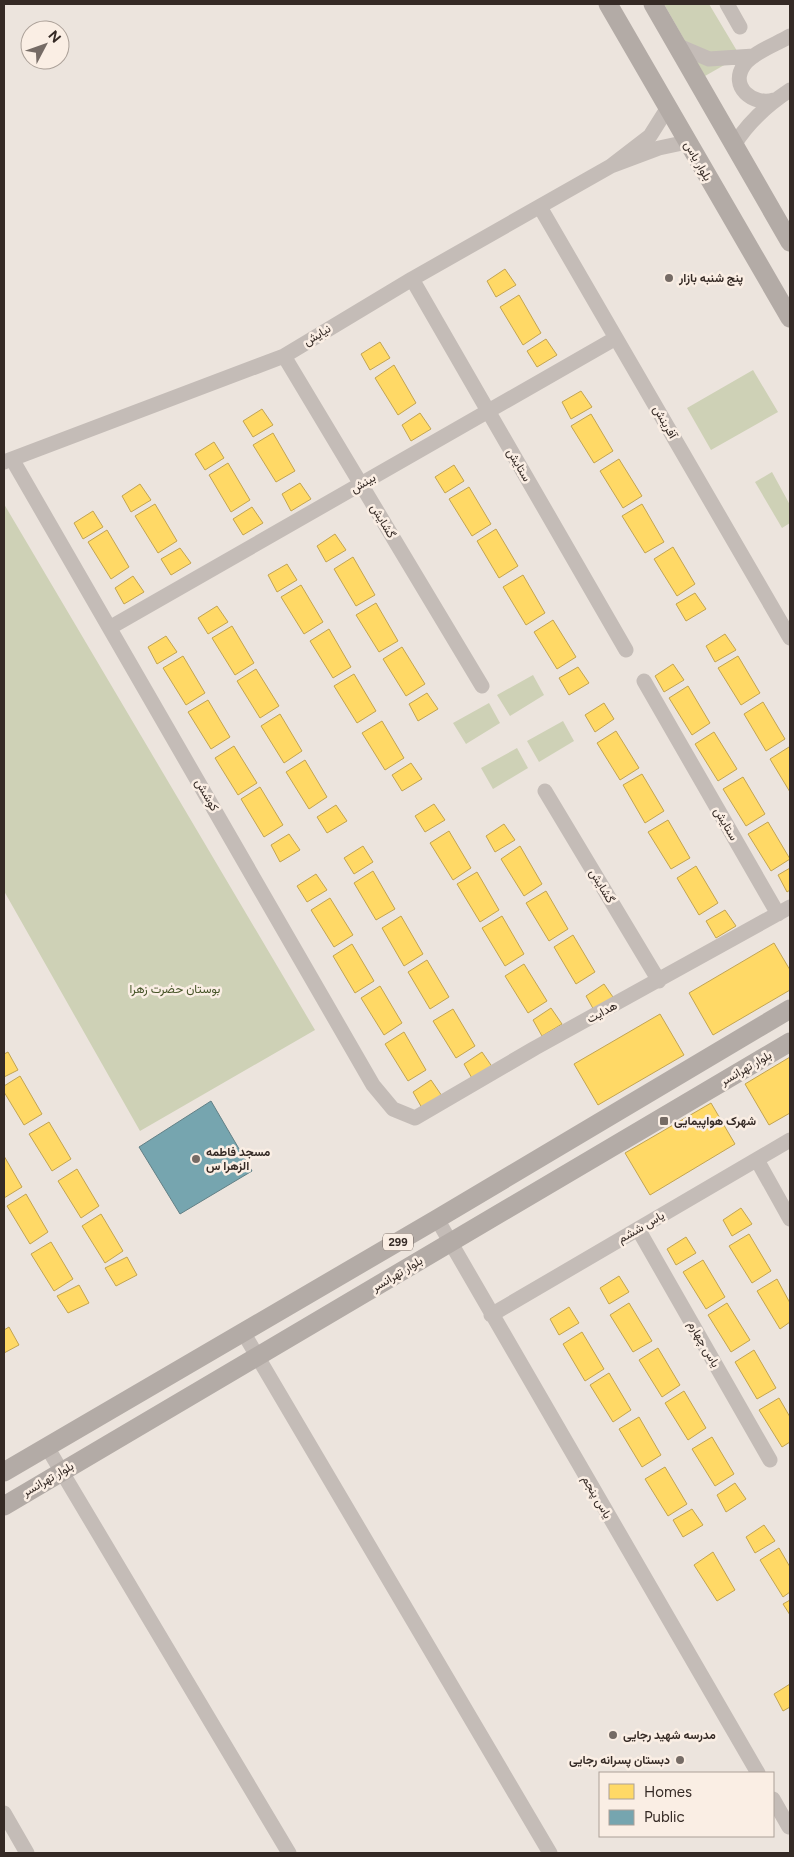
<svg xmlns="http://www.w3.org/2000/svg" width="794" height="1857" font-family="Figtree,Vazirmatn,sans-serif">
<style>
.green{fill:#ced1b6}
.homes{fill:#ffd966;stroke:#c2a452}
.public{fill:#76a5af;stroke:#628086}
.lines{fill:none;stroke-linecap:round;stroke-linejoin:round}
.minor{stroke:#c4bcb7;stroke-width:15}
.major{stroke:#b3aba6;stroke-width:19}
.poi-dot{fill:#756b65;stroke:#faeee4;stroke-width:2}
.labels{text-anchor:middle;stroke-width:5;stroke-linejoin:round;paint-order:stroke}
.shield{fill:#faeee4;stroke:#70655e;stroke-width:1}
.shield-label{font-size:11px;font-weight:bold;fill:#352a25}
.street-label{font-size:12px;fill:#352a25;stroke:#faeee4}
.poi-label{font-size:12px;font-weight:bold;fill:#352a25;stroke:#faeee4;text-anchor:start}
.park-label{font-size:12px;fill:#465428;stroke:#faeee4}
</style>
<rect width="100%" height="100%" fill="#ece4dd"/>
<!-- green -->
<path class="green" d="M664 4H709L740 56 705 76Z
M753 370 778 412 711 450 687 408Z
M772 472 790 505V523L782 528 755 482Z
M4 504 315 1030 140 1131 4 891Z
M533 675 544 695 510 716 497 695Z
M489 703 500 723 466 744 453 723Z
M563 721 574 741 539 762 527 741Z
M517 748 528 768 493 789 481 768Z"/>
<!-- homes -->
<path class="homes" d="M505 269 516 285 496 297 487 281Z
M519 295 541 333 523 345 500 307Z
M546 339 557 355 537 367 527 351Z
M380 342 390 358 370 370 361 354Z
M394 365 416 403 398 415 375 378Z
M581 391 592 407 571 419 562 402Z
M262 409 273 425 253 437 243 421Z
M420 413 431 429 411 441 402 425Z
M591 414 613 451 594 463 571 426Z
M273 433 295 471 276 482 253 445Z
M214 442 224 458 205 470 195 454Z
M619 459 642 496 623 508 600 471Z
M228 463 250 500 231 512 209 475Z
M454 465 464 481 445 493 435 477Z
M300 483 311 499 291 511 282 494Z
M140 484 151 500 131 512 122 496Z
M469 487 491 524 472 536 449 499Z
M155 504 177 541 158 553 135 516Z
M642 504 664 542 645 553 622 516Z
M252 507 263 523 243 535 233 519Z
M93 511 103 527 83 539 74 523Z
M496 529 518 566 499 578 477 541Z
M107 530 129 567 111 579 88 542Z
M335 534 346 550 326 562 317 546Z
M673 547 695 584 677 596 654 559Z
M180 548 191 563 171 575 161 559Z
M353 557 375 595 356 606 334 569Z
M287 564 297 580 277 592 268 575Z
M523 575 545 613 526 625 503 587Z
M133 576 144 592 124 604 115 588Z
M301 585 323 622 304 634 281 597Z
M695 593 706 609 686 621 676 604Z
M376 603 398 641 379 652 356 615Z
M217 606 228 622 208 634 198 618Z
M553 620 576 657 557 669 534 632Z
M232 626 254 663 235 675 212 638Z
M329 629 351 667 333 678 310 641Z
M725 634 736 650 715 662 706 646Z
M166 636 177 652 157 664 148 647Z
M402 647 425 684 406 696 383 659Z
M183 656 205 693 186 705 163 668Z
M738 656 760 693 741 705 718 668Z
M673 664 684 680 664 692 655 676Z
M578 667 589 683 569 695 559 678Z
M256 669 279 706 260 718 237 681Z
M354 674 376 711 357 723 334 686Z
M688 686 710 723 692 735 669 698Z
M427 693 438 709 418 721 409 704Z
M208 700 230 737 211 749 188 712Z
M763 702 785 739 766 751 744 714Z
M604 703 614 719 595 732 585 715Z
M280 714 302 751 284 763 261 726Z
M382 721 404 758 385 770 362 733Z
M616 731 639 768 620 780 597 743Z
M714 732 737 769 718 781 695 744Z
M234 746 257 783 238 795 215 758Z
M789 747 790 748V792L770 759Z
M305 760 327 797 309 809 286 772Z
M411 763 422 779 402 791 392 775Z
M642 774 664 811 645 823 623 785Z
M743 777 765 814 746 826 723 789Z
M260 787 283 825 264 837 241 799Z
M434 804 445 820 425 832 415 816Z
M336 805 347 821 327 833 317 817Z
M668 820 690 858 671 869 648 832Z
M768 822 790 859 771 871 748 834Z
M504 824 515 840 495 852 486 836Z
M449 831 471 868 453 880 430 843Z
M289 834 300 850 280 862 271 845Z
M363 846 373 862 354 874 344 858Z
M520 846 542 884 524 896 501 859Z
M696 866 718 903 699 915 677 878Z
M790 868V890L787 892 778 875Z
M373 871 395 909 376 920 354 883Z
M477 872 499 910 480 922 457 884Z
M316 874 327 890 307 902 297 886Z
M546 891 568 929 549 941 526 903Z
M330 898 353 935 334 947 311 910Z
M725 910 736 926 716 938 706 921Z
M401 916 423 954 404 966 382 928Z
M502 916 524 954 505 966 482 928Z
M573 935 595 972 576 984 554 947Z
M774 943 790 970V990L713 1035 689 993Z
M352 944 374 981 355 993 333 956Z
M427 960 449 997 430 1009 408 972Z
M524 964 547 1001 528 1013 505 976Z
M604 984 615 1000 595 1012 586 996Z
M380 986 402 1023 384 1035 361 998Z
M551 1008 562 1024 542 1036 533 1020Z
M453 1009 475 1046 456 1058 433 1021Z
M660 1014 684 1055 598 1105 574 1064Z
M404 1032 426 1070 408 1081 385 1044Z
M8 1052 18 1070 4 1077V1054Z
M482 1052 493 1068 473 1080 464 1064Z
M790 1057V1113L769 1125 745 1084Z
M20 1076 42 1114 24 1125 4 1092V1086Z
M431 1080 442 1096 422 1108 413 1092Z
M711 1103 735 1144 650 1195 625 1153Z
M49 1122 71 1159 52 1171 29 1134Z
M4 1156 22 1187 4 1198Z
M77 1169 99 1206 81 1218 58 1181Z
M26 1194 48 1232 30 1244 7 1206Z
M741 1208 752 1224 732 1236 723 1220Z
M101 1214 123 1251 105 1263 82 1226Z
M749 1234 771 1271 752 1283 729 1246Z
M686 1237 696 1253 676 1265 667 1249Z
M51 1242 73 1279 54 1291 31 1254Z
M127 1257 137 1275 116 1286 105 1268Z
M703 1260 725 1297 706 1309 683 1272Z
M619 1276 629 1292 609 1304 600 1288Z
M777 1279 790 1303V1322L780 1329 757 1291Z
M79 1285 89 1303 68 1313 57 1296Z
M629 1303 652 1341 633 1352 610 1315Z
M727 1303 750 1340 731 1352 708 1315Z
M569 1307 579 1323 559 1335 550 1319Z
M9 1327 19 1345 4 1353V1330Z
M582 1332 604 1369 585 1381 563 1344Z
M658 1348 680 1385 662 1397 639 1360Z
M754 1350 776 1388 757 1399 735 1362Z
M609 1373 631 1410 613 1422 590 1385Z
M684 1391 706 1428 688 1440 665 1403Z
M779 1398 790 1417V1442L782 1447 759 1410Z
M639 1417 661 1455 642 1467 619 1429Z
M712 1437 734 1474 715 1486 692 1449Z
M665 1467 687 1504 668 1516 645 1479Z
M735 1483 746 1499 726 1512 717 1495Z
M692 1509 703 1525 683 1537 673 1520Z
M764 1525 775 1541 755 1553 746 1537Z
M779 1548 790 1567V1592L783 1597 760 1560Z
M713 1552 735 1590 717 1601 694 1565Z
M790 1600V1615L783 1604Z
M790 1684V1707L783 1711 774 1694Z"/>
<!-- public -->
<path class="public" d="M211 1101 252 1171 180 1214 139 1147Z"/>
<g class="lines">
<!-- minor -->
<path class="minor" d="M727 4 740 27
M676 45 709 59 754 56
M774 100C753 106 729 87 744 65 753 52 777 44 790 36
M667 109 650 136 611 166 659 148 687 142
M734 145C749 121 767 105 790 90
M540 207 790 638
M412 279 626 650
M284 356 482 686
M12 459 373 1085 393 1109 415 1118 535 1048 790 907
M4 462 284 356 412 279 611 166
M111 627 616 338
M644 681 778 914
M545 791 659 981
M757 1160 790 1219
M437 1219 758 1773
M638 1229 770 1460
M491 1315 790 1140
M243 1332 550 1853
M47 1447 289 1853
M773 1799 789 1827
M4 1813 27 1853"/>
<!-- major -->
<path class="major" d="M608 4 790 318
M653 4 790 242
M4 1472 437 1219 790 1009
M4 1506 790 1042"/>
</g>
<!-- markers -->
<g class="poi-dot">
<circle cx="669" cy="278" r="5"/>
<rect x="659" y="1116" width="10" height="10" rx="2.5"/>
<circle cx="196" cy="1159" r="5"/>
<circle cx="613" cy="1735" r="5"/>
<circle cx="680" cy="1760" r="5"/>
</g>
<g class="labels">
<!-- shield labels -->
<rect class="shield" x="383" y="1233.5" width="30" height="17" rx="4"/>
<g class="shield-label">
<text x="398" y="1246">299</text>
</g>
<!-- street labels -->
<g class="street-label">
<text transform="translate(698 161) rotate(60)" y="4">بلوار یاس</text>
<text transform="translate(317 335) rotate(-31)" y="4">نیایش</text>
<text transform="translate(665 422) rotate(60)" y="4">آفرینش</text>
<text transform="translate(519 465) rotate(60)" y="4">ستایش</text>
<text transform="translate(363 483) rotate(-30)" y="4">بینش</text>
<text transform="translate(383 521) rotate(59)" y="4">گشایش</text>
<text transform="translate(207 795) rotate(60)" y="4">کوشش</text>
<text transform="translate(726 824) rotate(60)" y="4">ستایش</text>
<text transform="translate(602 886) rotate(59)" y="4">گشایش</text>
<text transform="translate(602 1012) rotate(-28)" y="4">هدایت</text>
<text transform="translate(746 1068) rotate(-30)" y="4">بلوار تهرانسر</text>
<text transform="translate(641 1227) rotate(-30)" y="4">یاس ششم</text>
<text transform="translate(397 1274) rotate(-31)" y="4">بلوار تهرانسر</text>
<text transform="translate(704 1344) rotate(60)" y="4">یاس چهارم</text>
<text transform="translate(48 1479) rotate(-30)" y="4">بلوار تهرانسر</text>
<text transform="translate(597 1497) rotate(60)" y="4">یاس پنجم</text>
</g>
<!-- poi labels -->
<g class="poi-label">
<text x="679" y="282">پنج شنبه بازار</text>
<text x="674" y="1125">شهرک هواپیمایی</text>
<text x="206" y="1156">مسجد فاطمه<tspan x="206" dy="14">الزهرا س</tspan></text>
<text x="623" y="1739">مدرسه شهید رجایی</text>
<text x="670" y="1764" text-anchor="end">دبستان پسرانه رجایی</text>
</g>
<!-- park labels -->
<g class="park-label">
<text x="175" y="993">بوستان حضرت زهرا</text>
</g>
</g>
<!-- border -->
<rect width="794" height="1857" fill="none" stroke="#352a25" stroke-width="10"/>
<!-- legend -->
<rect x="599" y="1772" width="175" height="65" fill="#faeee4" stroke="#aba098"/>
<rect x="609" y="1784" width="25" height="15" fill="#ffd966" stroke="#aba098"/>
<text x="644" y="1797" font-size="15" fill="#352a25">Homes</text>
<rect x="609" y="1810" width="25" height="15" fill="#76a5af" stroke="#aba098"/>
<text x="644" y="1822" font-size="15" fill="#352a25">Public</text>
<!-- north arrow -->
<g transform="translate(45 45) rotate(49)"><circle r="24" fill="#faeee4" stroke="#aba098"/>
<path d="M0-4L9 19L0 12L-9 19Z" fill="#756b65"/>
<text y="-8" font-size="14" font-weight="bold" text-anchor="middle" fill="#352a25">N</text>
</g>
</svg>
